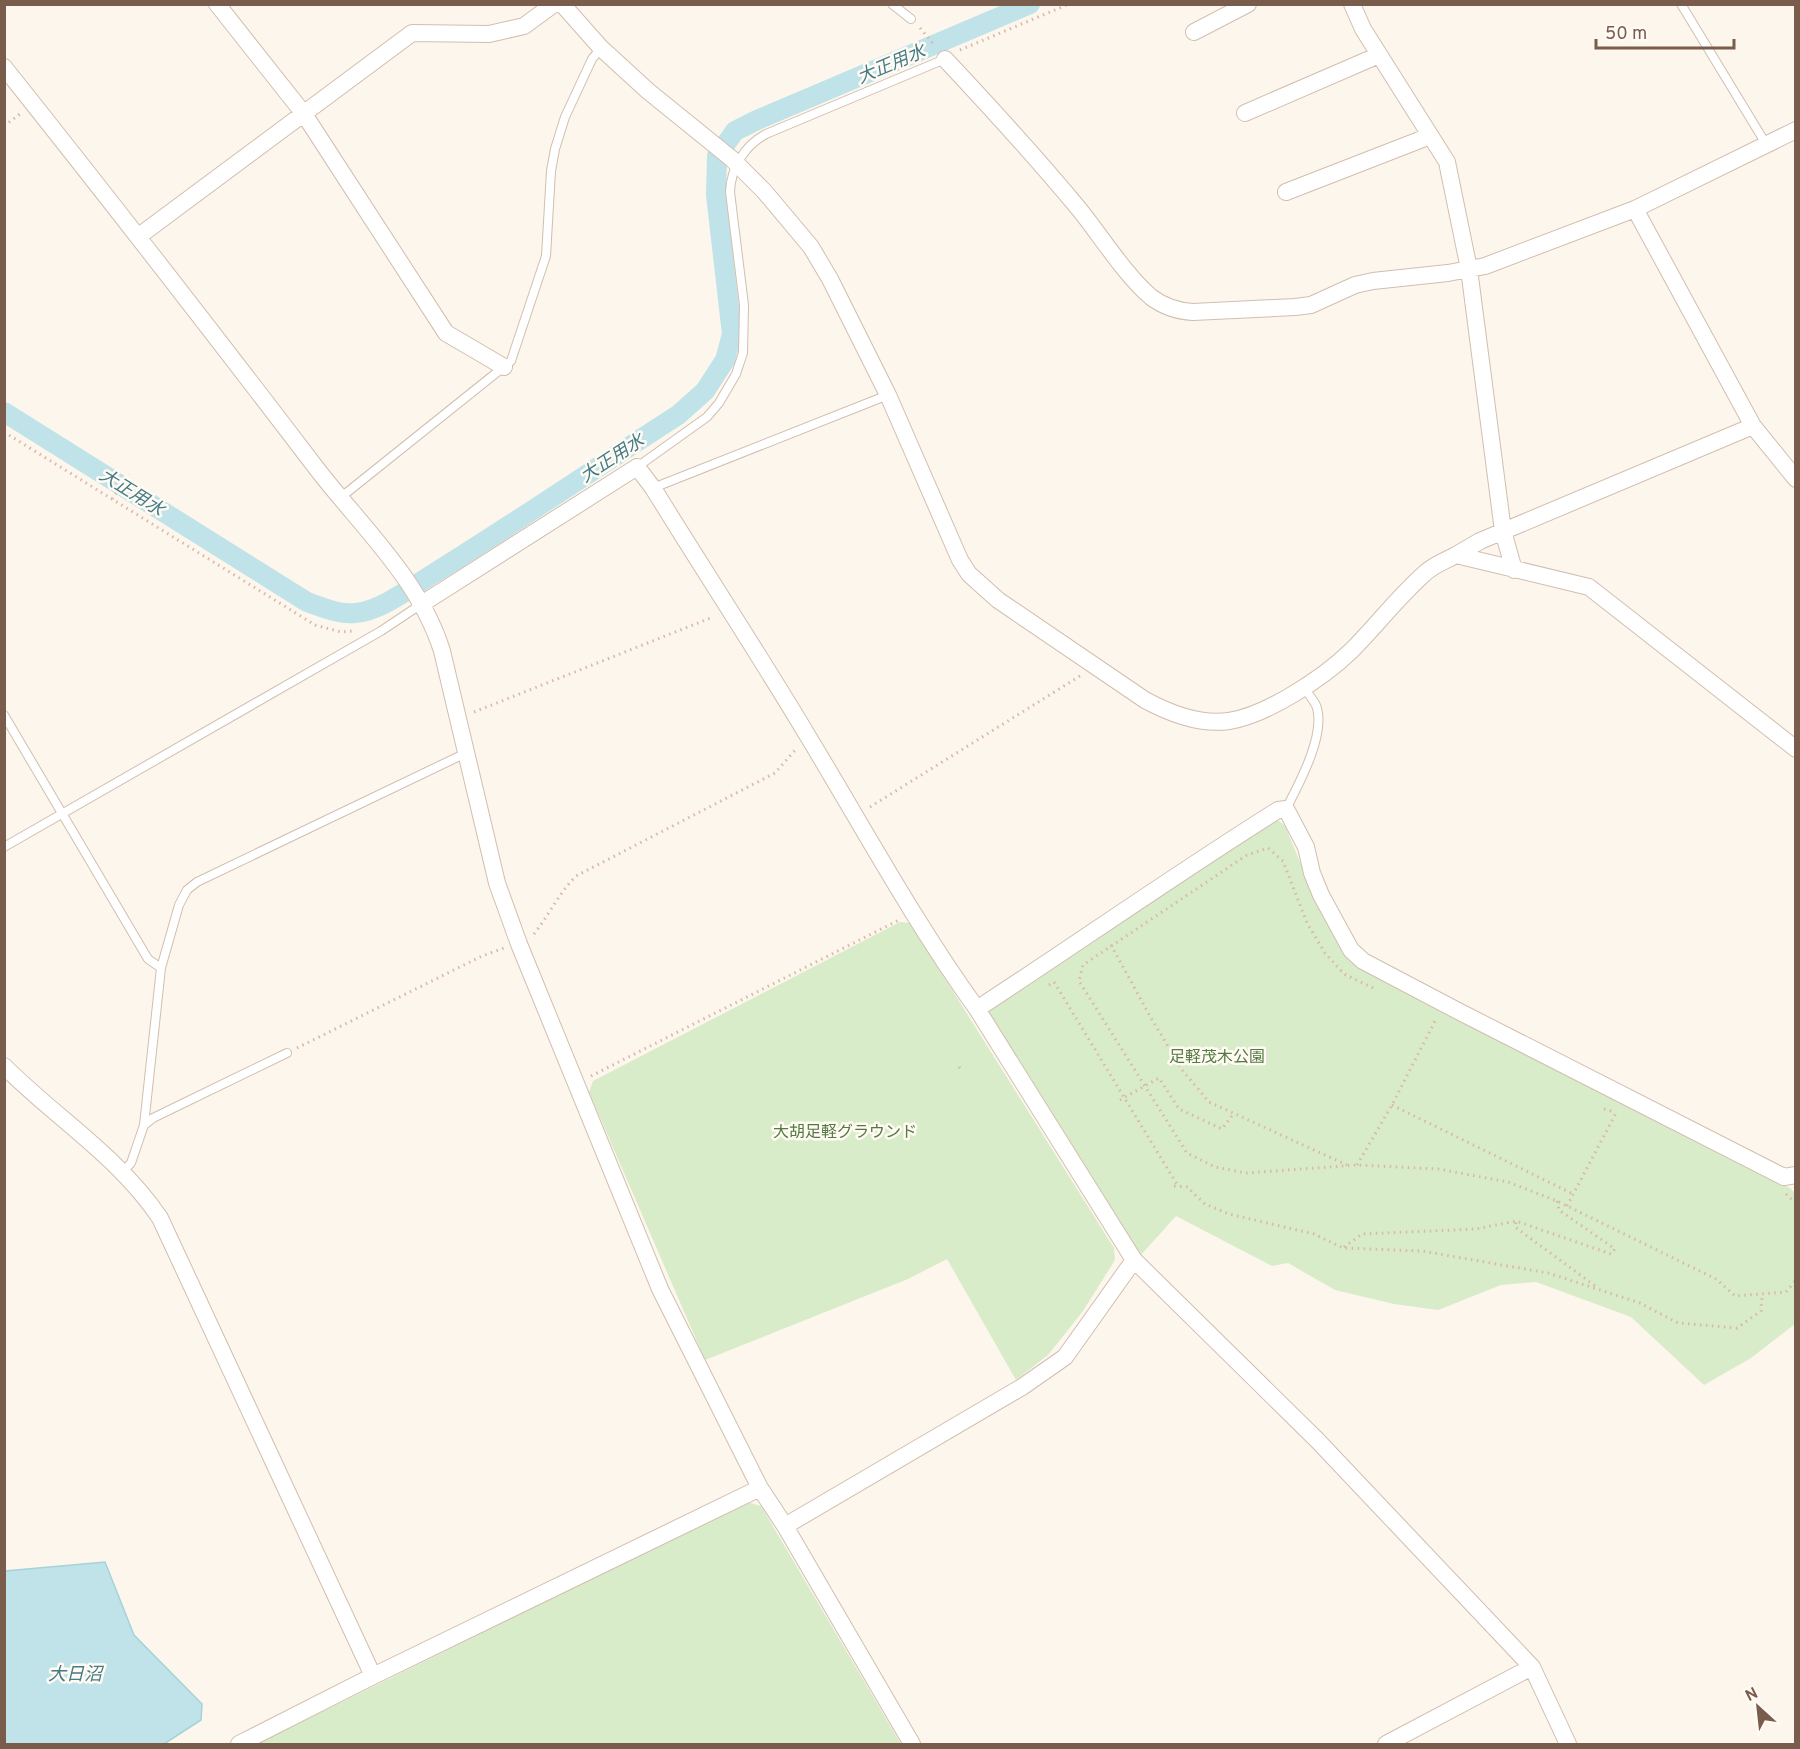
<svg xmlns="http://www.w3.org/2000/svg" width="1800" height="1749" font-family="Overpass,'Noto Sans JP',sans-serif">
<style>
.green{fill:#d8ecc9}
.water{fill:#bfe3e8;stroke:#a5d3da;stroke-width:1.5}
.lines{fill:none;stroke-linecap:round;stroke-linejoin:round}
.canal{stroke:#bfe3e8;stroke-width:20}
.lane-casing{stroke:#d1beb0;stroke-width:10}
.street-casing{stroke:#d1beb0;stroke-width:18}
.path{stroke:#d9b8a5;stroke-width:3;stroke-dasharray:1.5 4.5;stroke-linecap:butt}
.lane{stroke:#fff;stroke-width:8}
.street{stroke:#fff;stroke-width:16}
.labels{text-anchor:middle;stroke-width:5;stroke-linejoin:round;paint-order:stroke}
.park-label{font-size:16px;fill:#537a41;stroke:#fffaf3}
.water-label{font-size:18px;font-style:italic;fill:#437c86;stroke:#fffaf3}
</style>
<rect width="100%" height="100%" fill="#fdf6ec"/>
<!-- green -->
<path class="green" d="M1278 820 1285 826 1317 903 1360 968 1790 1188 1795 1193V1324L1751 1358 1704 1385 1631 1317 1536 1282 1501 1285 1438 1310 1394 1304 1335 1290 1288 1263 1272 1266 1176 1216 1140 1256 985 1009Z
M900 922 910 923 1114 1248 1115 1260 1083 1311 1048 1355 1016 1380 947 1259 908 1279 705 1360 589 1092 593 1081Z
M747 1502 761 1506 901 1744H257Z"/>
<!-- water -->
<path class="water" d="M105 1562 134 1635 202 1704 201 1720 164 1744H5V1571Z"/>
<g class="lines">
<!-- canal -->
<path class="canal" d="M4 412 307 602C322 607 339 615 355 613 382 611 414 585 436 572 518 521 597 467 678 415L705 391 725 360 732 334 716 195 717 156 735 131 757 120 1030 4"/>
<defs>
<path id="lane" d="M892 4 911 19
M1681 4 1766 144
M637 467 707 417 719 403 736 374 743 353 744 305 730 192C731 168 744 146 766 134L945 59
M653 488 888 395
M340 498 511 361 546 256 551 171 555 149 565 117 592 59 601 48
M4 715 148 959 161 968
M1286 809C1299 784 1325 736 1317 708 1315 701 1308 694 1304 688
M4 847 381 631 420 605
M144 1125 153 1118 287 1053
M123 1171 131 1163 144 1125 161 968 179 905 187 890 197 882 466 753"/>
<path id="street" d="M217 4 304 114 446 333 504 367
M562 4 601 48 648 91 732 159 764 191 811 247 830 279 888 395 960 560 969 574 998 600 1145 700C1169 713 1201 725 1229 721 1267 715 1323 678 1351 651 1376 626 1398 597 1424 574 1433 565 1445 561 1456 555L1589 587 1796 749
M1352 4 1363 29 1447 162 1469 269 1503 531 1514 570
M1194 32 1248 4
M945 59C991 108 1036 157 1079 209 1101 236 1125 275 1151 297 1164 307 1177 311 1193 312L1295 307 1311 305 1355 285 1373 281 1448 273 1485 266 1635 209 1796 130
M4 67C110 200 214 334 317 469 361 526 420 580 442 651L497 883 519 944 660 1289 760 1488 785 1526 912 1744
M1245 113 1379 55
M1286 192 1430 136
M1635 209 1753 426 1796 479
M139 236 412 33 489 34 524 26 554 4
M1456 555 1480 541 1753 426
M420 605 637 467 653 488C704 571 759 654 809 738 864 829 915 923 977 1009L1134 1260 1317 1440 1532 1667 1568 1744
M977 1009C1078 943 1176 874 1278 810L1286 809 1306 847 1312 873 1321 895 1351 950 1363 961 1460 1012 1784 1177 1796 1175
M4 1066C56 1118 119 1157 160 1218L373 1676
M785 1526 1022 1387 1065 1357 1134 1260
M239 1744 373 1676 760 1488
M1386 1744 1532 1667"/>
</defs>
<!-- lane casing -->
<use href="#lane" class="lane-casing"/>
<!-- street casing -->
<use href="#street" class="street-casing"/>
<!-- path -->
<path class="path" d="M920 28 935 46
M960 50 1069 4
M4 126 20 114
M4 432 315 625 341 632 352 631
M112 499 129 474
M474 712 713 617
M870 807 1080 676
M534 934C549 915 559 893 576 876L775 773 797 748
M1111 945 1151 1018 1183 1071 1209 1102 1347 1165
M1049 985 1054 982 1178 1186
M1373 988 1344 974 1325 953 1307 923 1283 861 1268 848 1247 855 1083 965 1079 981 1187 1153 1215 1167 1246 1173 1357 1165 1438 1169 1508 1182 1557 1201 1716 1279 1735 1296 1786 1292 1796 1280
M297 1048 482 956 504 948
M959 1067 962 1071
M591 1076 899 920
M1120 1100 1159 1078 1179 1109 1222 1129 1234 1113
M1392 1105 1573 1194
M1604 1109 1615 1112
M1357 1165 1392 1105 1436 1019
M1174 1186 1187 1187 1205 1204 1229 1214 1314 1234 1343 1248 1422 1251 1548 1273 1640 1303 1678 1323 1737 1328 1761 1311 1762 1295
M1786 1194 1796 1203
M1557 1201 1559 1210 1615 1249 1611 1254 1516 1221 1515 1227 1598 1288
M1567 1206 1616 1113
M1344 1247 1362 1234 1476 1229 1516 1221"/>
<!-- lane -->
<use href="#lane" class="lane"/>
<!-- street -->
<use href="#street" class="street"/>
</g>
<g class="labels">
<!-- park labels -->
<g class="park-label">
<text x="1217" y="1062">足軽茂木公園</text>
<text x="845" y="1137">大胡足軽グラウンド</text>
</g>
<!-- water labels -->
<g class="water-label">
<text transform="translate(891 64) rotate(-23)" y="6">大正用水</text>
<text transform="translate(612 458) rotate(-33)" y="6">大正用水</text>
<text transform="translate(132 492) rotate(32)" y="6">大正用水</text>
<text x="75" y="1680">大日沼</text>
</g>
</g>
<!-- border -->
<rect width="1800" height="1749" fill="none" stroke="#7a5c4d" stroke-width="12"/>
<!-- north arrow -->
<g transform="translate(1758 1707) rotate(333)" stroke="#fffaf3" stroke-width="4.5" paint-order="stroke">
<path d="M0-4.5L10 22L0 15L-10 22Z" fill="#7a5c4d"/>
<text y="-9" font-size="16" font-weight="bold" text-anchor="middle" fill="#7a5c4d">N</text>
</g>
<!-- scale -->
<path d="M1596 39v9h138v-9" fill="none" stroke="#7a5c4d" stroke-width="3"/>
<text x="1605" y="39" font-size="18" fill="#7a5c4d" stroke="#fffaf3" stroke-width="4.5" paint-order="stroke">50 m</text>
</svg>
